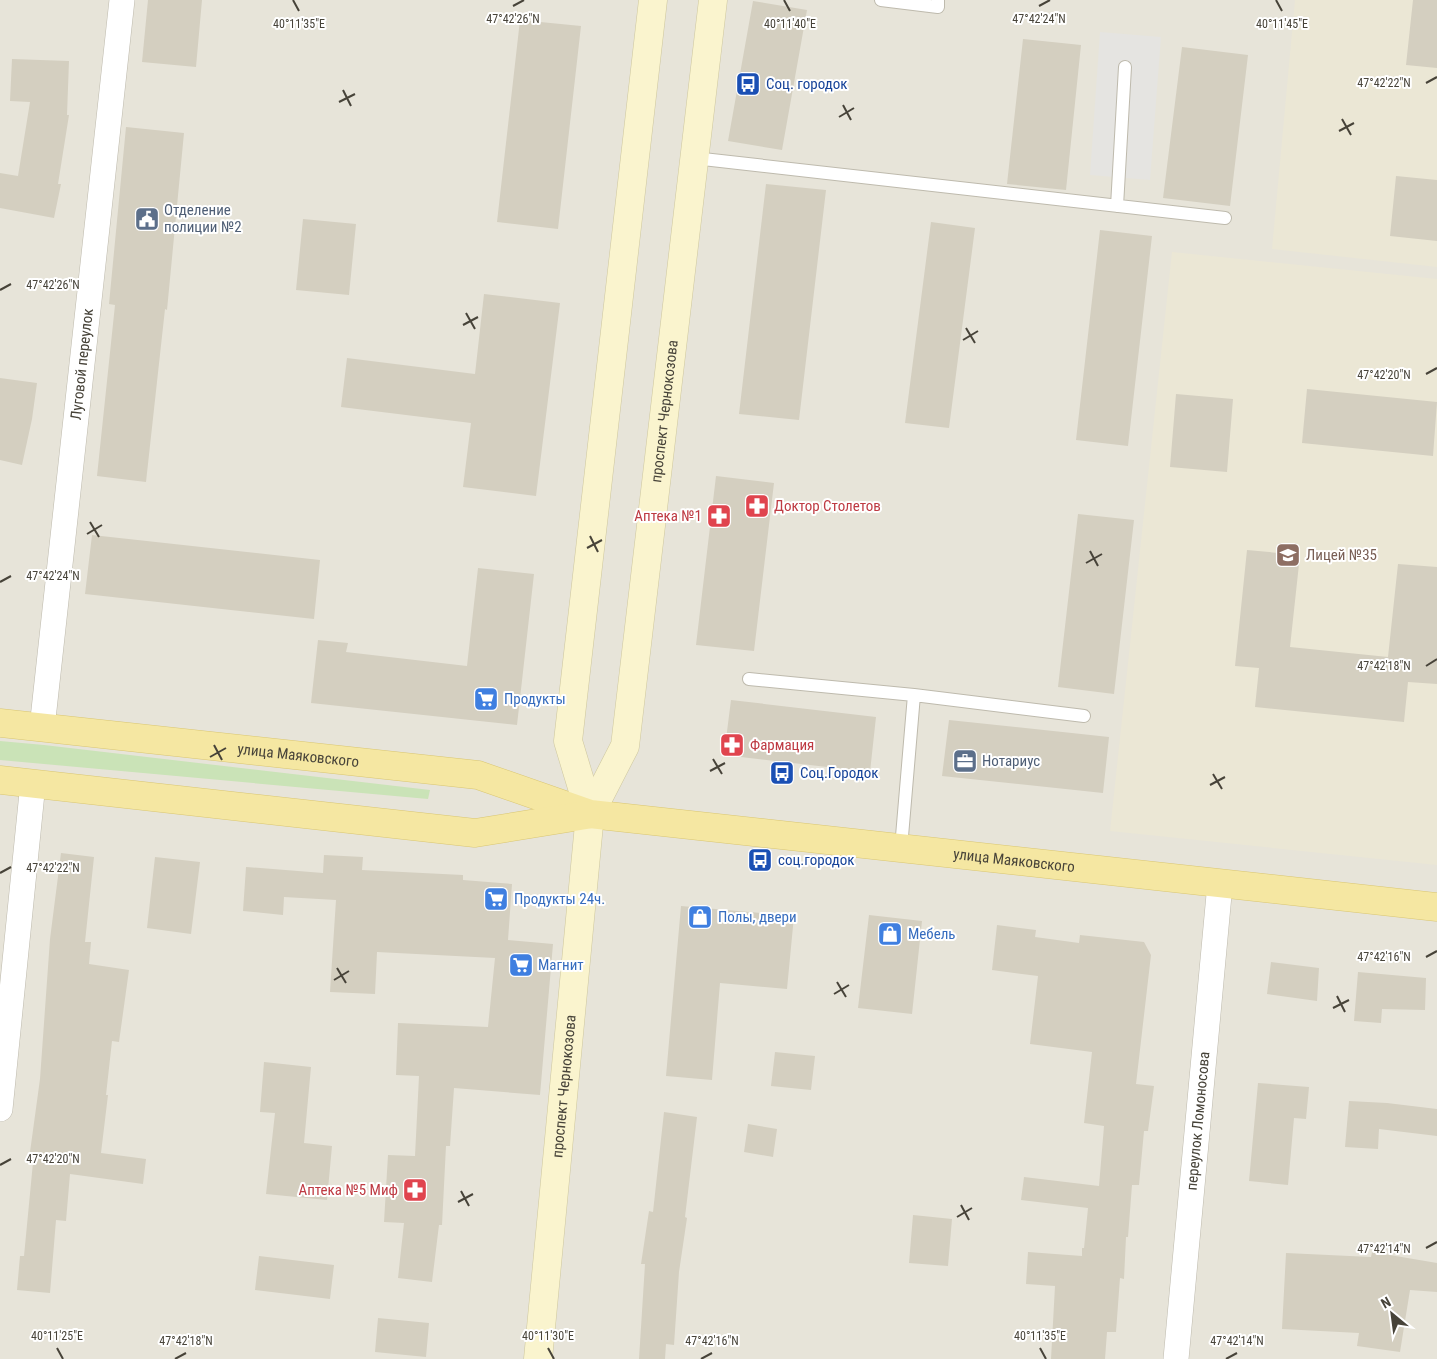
<svg xmlns="http://www.w3.org/2000/svg" width="1437" height="1359" font-family="'Roboto Condensed',sans-serif">
<style>
.residential{fill:#e7e4d9}
.education{fill:#ebe7d5}
.green{fill:#cae3b7}
.parking{fill:#e5e4e1}
.building{fill:#d4cfc0}
.lines{fill:none;stroke-linecap:round;stroke-linejoin:round}
.lane-casing{stroke:#bebaad;stroke-width:14}
.street-casing{stroke:#bebaad;stroke-width:26}
.secondary-casing{stroke:#cec79e;stroke-width:29}
.primary-casing{stroke:#d9c673;stroke-width:29}
.lane{stroke:#fff;stroke-width:12}
.street{stroke:#fff;stroke-width:25}
.secondary{stroke:#faf4ce;stroke-width:28}
.primary{stroke:#f5e7a2;stroke-width:28}
.ticks{fill:none;stroke:#474339;stroke-width:2}
.labels{text-anchor:middle;stroke-width:4;stroke-linejoin:round;paint-order:stroke}
.transit-label{font-size:15px;fill:#164399;stroke:#fff;text-anchor:start}
.service-label{font-size:15px;fill:#4e5e75;stroke:#fff;text-anchor:start}
.street-label{font-size:15px;fill:#474339;stroke:#fff}
.health-label{font-size:15px;fill:#be3a42;stroke:#fff;text-anchor:start}
.education-label{font-size:15px;fill:#785e54;stroke:#fff;text-anchor:start}
.shop-label{font-size:15px;fill:#366cbe;stroke:#fff;text-anchor:start}
.ticks-label{font-size:12px;text-anchor:middle;fill:#474339;stroke:#fff;stroke-width:4;stroke-linejoin:round;paint-order:stroke}
</style>
<rect width="100%" height="100%" fill="#f3f2ea"/>
<!-- residential -->
<path class="residential" d="M0 0H1437V1359H0Z"/>
<!-- education -->
<path class="education" d="M1295 0H1437V267L1272 249Z
M1172 252 1437 279V865L1110 831Z"/>
<!-- green -->
<path class="green" d="M0 741 44 745 430 790 428 799 0 760Z"/>
<!-- parking -->
<path class="parking" d="M1100 32 1161 37 1150 180 1090 175Z"/>
<!-- building -->
<path class="building" d="M148 0H202L196 67 142 62Z
M1413 0H1437V68L1406 65Z
M753 1 807 10 782 150 728 141Z
M520 20 581 26 558 229 497 222Z
M1023 39 1081 45 1066 190 1007 184Z
M1182 47 1248 55 1230 206 1163 198Z
M12 59 69 61 67 115H69L58 184H61L54 218 0 208V173L18 176 30 102 10 101Z
M126 127 184 133 167 310 165 309 146 482 97 476 115 305 109 304Z
M1396 176 1437 180V241L1390 236Z
M766 184 826 190 799 420 739 414Z
M303 219 356 224 349 295 296 290Z
M931 222 975 228 949 428 905 423Z
M1100 230 1152 236 1128 446 1076 440Z
M484 294 560 303 536 496 463 487 471 423 341 407 347 358 475 374Z
M0 378 37 383 32 419 22 465 0 460Z
M1307 389 1437 402 1433 456 1302 443Z
M1176 394 1233 399 1227 472 1170 467Z
M716 476 774 483 754 651 696 645Z
M1078 514 1134 520 1114 694 1058 687Z
M92 535 320 560 314 619 85 594Z
M1247 550 1300 555 1290 647 1388 657 1398 564 1437 567V684L1408 682 1404 722 1255 707 1259 668 1235 666Z
M478 568 534 574 517 725 311 703 318 640 348 643 346 652 467 666Z
M731 700 876 717 870 772 724 755Z
M949 720 1109 737 1103 793 942 776Z
M61 853 94 857 85 942H91L89 964 129 970 119 1042 112 1041 106 1095H108L101 1153 146 1159 143 1184 70 1174 66 1221 56 1220 50 1293 17 1290 20 1256H24L34 1152H30L40 1079 50 939Z
M324 855 363 857 362 870 463 875V880L512 884 508 940 553 944 540 1095 454 1088 450 1146H446L442 1225H439L432 1282 398 1278 404 1223 384 1222 388 1155 415 1156 419 1076 396 1075 398 1023 488 1027 495 958 377 952 375 994 330 992 336 900 284 897 283 915 243 911 246 867 323 873Z
M155 857 200 862 191 934 147 928Z
M681 906 794 916 787 989 720 983 712 1080 666 1076Z
M869 915 922 921 912 1014 858 1008Z
M997 925 1036 930 1035 937 1079 943 1080 935 1144 942 1151 955 1136 1084 1154 1086 1148 1131H1144L1139 1185H1132L1128 1237H1126L1124 1279 1120 1278 1116 1332H1107L1105 1359H1051L1055 1286 1026 1284 1028 1252 1082 1256V1248H1084L1088 1208 1021 1200 1024 1177 1099 1186 1104 1126 1084 1123 1092 1052 1030 1044 1038 976 992 970Z
M1271 962 1319 968 1317 1001 1267 994Z
M1358 972 1426 978 1425 1010 1382 1009 1381 1023 1354 1021Z
M775 1052 815 1056 811 1090 771 1086Z
M264 1062 311 1067 304 1143 332 1146 327 1200 266 1194 275 1113 260 1112Z
M1258 1083 1309 1087 1306 1119 1294 1118 1288 1185 1249 1181Z
M1349 1101 1387 1103 1437 1109V1136L1379 1129 1378 1149 1345 1147Z
M664 1112 697 1117 685 1217 687 1218 679 1272 674 1345 666 1344 665 1359H639L645 1264H641L649 1211 653 1212Z
M748 1124 777 1129 773 1157 744 1152Z
M913 1215 952 1219 948 1266 909 1263Z
M1372 1252 1437 1263V1292L1410 1290 1400 1352 1357 1346 1359 1333 1282 1329 1286 1253 1371 1257Z
M259 1256 334 1265 330 1299 255 1290Z
M378 1318 429 1323 426 1357 375 1352Z"/>
<g class="lines">
<defs>
<path id="lane" d="M881 0 938 7V0
M694 158 1225 218
M1117 206 1125 67
M749 679 914 695 1084 716
M901 848 914 695"/>
<g id="street">
<path id="s1" d="M42 728 122 0"/>
<path d="M0 1109 33 783"/>
<path id="s2" d="M1176 1359 1220 884"/>
</g>
<g id="secondary">
<path d="M590 814 568 741 653 0"/>
<path id="s3" d="M538 1359 590 814 625 746 713 0"/>
</g>
<g id="primary">
<path id="s4" d="M0 723 478 775 590 814 1437 907"/>
<path d="M0 780 475 833 586 815"/>
</g>
</defs>
<!-- lane casing -->
<use href="#lane" class="lane-casing"/>
<!-- street casing -->
<use href="#street" class="street-casing"/>
<!-- secondary casing -->
<use href="#secondary" class="secondary-casing"/>
<!-- primary casing -->
<use href="#primary" class="primary-casing"/>
<!-- lane -->
<use href="#lane" class="lane"/>
<!-- street -->
<use href="#street" class="street"/>
<!-- secondary -->
<use href="#secondary" class="secondary"/>
<!-- primary -->
<use href="#primary" class="primary"/>
</g>
<!-- ticks -->
<path class="ticks" d="M293 0 299 11M784 0 790 11M1276 0 1282 11M513 6 524 0M1039 6 1050 0M1426 83 1437 77M343 90 351 106M339 102 355 94M843 105 851 120M839 117 854 108M1342 119 1351 135M1339 131 1354 123M0 290 11 284M466 313 475 329M463 325 478 317M966 328 975 343M963 340 978 331M1426 374 1437 368M90 522 99 537M87 534 102 525M590 536 598 552M587 548 602 540M1090 551 1098 566M1086 563 1102 554M0 582 11 576M1426 666 1437 659M214 745 222 760M210 757 226 748M713 759 722 774M710 771 725 763M1213 774 1222 789M1210 785 1225 777M0 873 11 867M1426 957 1437 951M337 968 346 983M334 980 349 971M837 982 846 997M834 994 849 985M1337 996 1345 1012M1333 1008 1349 1000M0 1165 11 1159M461 1191 469 1206M458 1202 473 1194M961 1205 969 1220M957 1217 972 1208M1426 1248 1437 1242M57 1348 63 1359M548 1348 554 1359M1040 1348 1046 1359M175 1359 186 1353M701 1359 712 1353M1226 1359 1237 1353"/>
<!-- icons -->
<defs>
<symbol id="bus-square" viewBox="-11 -11 22 22"><rect x="-9" y="-9" width="18" height="18" rx="4" fill="#1a4fb4" stroke="#fff"/><path d="M-5-6H5V4H4V6H2V4H-2V6H-4V4H-5ZM-3.5-4V0h7V-4ZM-3.5 1.2v1.5H-2V1.2ZM2 1.2v1.5H3.5V1.2Z" fill="#fff"/></symbol>
<symbol id="civic-square" viewBox="-11 -11 22 22"><rect x="-9" y="-9" width="18" height="18" rx="4" fill="#5c6f8a" stroke="#fff"/><path d="M-.6-6.5H3V-4.5H.6V-3L4-1V1h2V6H-6V1h2V-1L-.6-3ZM-1.2 2.5V6h2.4V2.5Z" fill="#fff"/></symbol>
<symbol id="pharmacy-square" viewBox="-11 -11 22 22"><rect x="-9" y="-9" width="18" height="18" rx="4" fill="#e0444e" stroke="#fff"/><path d="M-2-6h4v4h4v4h-4v4h-4v-4h-4v-4h4Z" fill="#fff"/></symbol>
<symbol id="school-square" viewBox="-11 -11 22 22"><rect x="-9" y="-9" width="18" height="18" rx="4" fill="#8d6e63" stroke="#fff"/><path d="M0-5L7-2L0 1L-7-2ZM-4 1L0 2.5L4 1V4Q0 6-4 4Z" fill="#fff"/></symbol>
<symbol id="supermarket-square" viewBox="-11 -11 22 22"><rect x="-9" y="-9" width="18" height="18" rx="4" fill="#3f7fe0" stroke="#fff"/><path d="M-6-5.5h2.5l.6 2H6L4.5 2H-2.5L-4.4-4H-6ZM-1.5 3.2a1.3 1.3 0 1 0 .1 0ZM3 3.2a1.3 1.3 0 1 0 .1 0Z" fill="#fff"/></symbol>
<symbol id="office-square" viewBox="-11 -11 22 22"><rect x="-9" y="-9" width="18" height="18" rx="4" fill="#5c6f8a" stroke="#fff"/><path d="M-6-3h4V-5.5h4V-3h4V5H-6ZM-1-4.5V-3h2v-1.5ZM-6 0V1H6V0Z" fill="#fff"/></symbol>
<symbol id="shop-square" viewBox="-11 -11 22 22"><rect x="-9" y="-9" width="18" height="18" rx="4" fill="#3f7fe0" stroke="#fff"/><path d="M-5-2.5h2.3a2.7 3.5 0 0 1 5.4 0H5L5.5 6h-11ZM-1.5-2.5h3a1.5 2.3 0 0 0-3 0Z" fill="#fff"/></symbol>
</defs>
<g fill-rule="evenodd">
<use href="#bus-square" x="734" y="70" width="28" height="28"/>
<use href="#civic-square" x="133" y="205" width="28" height="28"/>
<use href="#pharmacy-square" x="743" y="492" width="28" height="28"/>
<use href="#pharmacy-square" x="705" y="502" width="28" height="28"/>
<use href="#school-square" x="1274" y="541" width="28" height="28"/>
<use href="#supermarket-square" x="472" y="685" width="28" height="28"/>
<use href="#pharmacy-square" x="718" y="731" width="28" height="28"/>
<use href="#office-square" x="951" y="747" width="28" height="28"/>
<use href="#bus-square" x="768" y="759" width="28" height="28"/>
<use href="#bus-square" x="746" y="846" width="28" height="28"/>
<use href="#supermarket-square" x="482" y="885" width="28" height="28"/>
<use href="#shop-square" x="686" y="903" width="28" height="28"/>
<use href="#shop-square" x="876" y="920" width="28" height="28"/>
<use href="#supermarket-square" x="507" y="951" width="28" height="28"/>
<use href="#pharmacy-square" x="401" y="1176" width="28" height="28"/>
</g>
<g class="labels">
<!-- transit labels -->
<g class="transit-label">
<text x="766" y="89">Соц. городок</text>
<text x="800" y="778">Соц.Городок</text>
<text x="778" y="865">соц.городок</text>
</g>
<!-- service labels -->
<g class="service-label">
<text x="164" y="215">Отделение<tspan x="164" dy="17">полиции №2</tspan></text>
<text x="982" y="766">Нотариус</text>
</g>
<!-- street labels -->
<g class="street-label">
<text dy="5" stroke="none"><textPath href="#s1" startOffset="366">Луговой переулок</textPath></text>
<text dy="5" stroke="none"><textPath href="#s3" startOffset="961">проспект Чернокозова</textPath></text>
<text dy="5" stroke="none"><textPath href="#s4" startOffset="300">улица Маяковского</textPath></text>
<text dy="5" stroke="none"><textPath href="#s4" startOffset="1026">улица Маяковского</textPath></text>
<text dy="5" stroke="none"><textPath href="#s3" startOffset="274">проспект Чернокозова</textPath></text>
<text dy="5" stroke="none"><textPath href="#s2" startOffset="239">переулок Ломоносова</textPath></text>
</g>
<!-- health labels -->
<g class="health-label">
<text x="774" y="511">Доктор Столетов</text>
<text x="702" y="521" text-anchor="end">Аптека №1</text>
<text x="750" y="750">Фармация</text>
<text x="398" y="1195" text-anchor="end">Аптека №5 Миф</text>
</g>
<!-- education labels -->
<g class="education-label">
<text x="1306" y="560">Лицей №35</text>
</g>
<!-- shop labels -->
<g class="shop-label">
<text x="504" y="704">Продукты</text>
<text x="514" y="904">Продукты 24ч.</text>
<text x="718" y="922">Полы, двери</text>
<text x="908" y="939">Мебель</text>
<text x="538" y="970">Магнит</text>
</g>
</g>
<g class="ticks-label">
<text x="513" y="23">47°42'26"N</text>
<text x="1039" y="23">47°42'24"N</text>
<text x="299" y="28">40°11'35"E</text>
<text x="790" y="28">40°11'40"E</text>
<text x="1282" y="28">40°11'45"E</text>
<text x="1384" y="87">47°42'22"N</text>
<text x="53" y="289">47°42'26"N</text>
<text x="1384" y="379">47°42'20"N</text>
<text x="53" y="580">47°42'24"N</text>
<text x="1384" y="670">47°42'18"N</text>
<text x="53" y="872">47°42'22"N</text>
<text x="1384" y="961">47°42'16"N</text>
<text x="53" y="1163">47°42'20"N</text>
<text x="1384" y="1253">47°42'14"N</text>
<text x="57" y="1340">40°11'25"E</text>
<text x="548" y="1340">40°11'30"E</text>
<text x="1040" y="1340">40°11'35"E</text>
<text x="186" y="1345">47°42'18"N</text>
<text x="712" y="1345">47°42'16"N</text>
<text x="1237" y="1345">47°42'14"N</text>
</g>
<!-- north arrow -->
<g transform="translate(1392 1314) rotate(331)" stroke="#ffffff" stroke-width="4" paint-order="stroke">
<path d="M0-4L9 19L0 12L-9 19Z" fill="#474339"/>
<text y="-8" font-size="14" font-weight="bold" text-anchor="middle" fill="#474339">N</text>
</g>
</svg>
